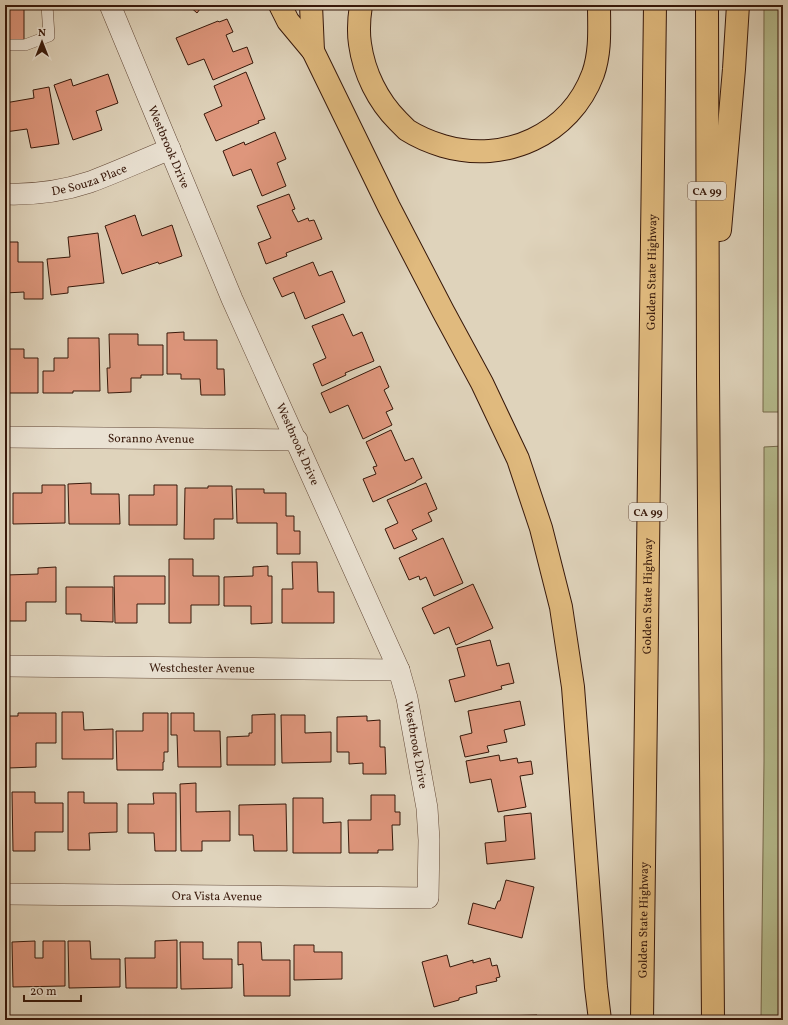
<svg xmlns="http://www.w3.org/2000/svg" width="788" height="1025" font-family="Vollkorn,serif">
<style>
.green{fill:#b5bb8d;stroke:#766a4c}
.building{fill:#de967c;stroke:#37180a}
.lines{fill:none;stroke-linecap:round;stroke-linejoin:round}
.lane-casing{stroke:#614736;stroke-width:12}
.street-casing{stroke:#614736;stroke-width:22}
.highway-casing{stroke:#37180a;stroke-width:24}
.lane{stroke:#eae2d3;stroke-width:11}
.street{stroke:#eae2d3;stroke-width:21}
.highway{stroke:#e0ba7e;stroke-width:22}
.labels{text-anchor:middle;stroke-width:3;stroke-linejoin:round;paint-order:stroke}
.shield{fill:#eae2d3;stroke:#6d5546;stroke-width:1}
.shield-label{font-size:11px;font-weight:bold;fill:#37180a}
.street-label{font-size:12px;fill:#37180a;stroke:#eae2d3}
</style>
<rect width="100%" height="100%" fill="#dfd3bb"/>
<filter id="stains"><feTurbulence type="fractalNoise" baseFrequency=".005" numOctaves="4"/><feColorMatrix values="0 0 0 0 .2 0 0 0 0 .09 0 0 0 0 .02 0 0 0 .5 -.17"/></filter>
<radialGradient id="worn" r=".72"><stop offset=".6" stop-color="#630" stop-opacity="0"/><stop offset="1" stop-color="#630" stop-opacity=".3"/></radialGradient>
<!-- green -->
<path class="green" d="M764 5H783V412H763Z
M783 446V1020H761L764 762V447Z"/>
<!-- building -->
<path class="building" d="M5 5H24V41H5Z
M188 5H203L197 13Z
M227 19 233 32 226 35 233 52 247 47 253 63 213 80 204 59 188 65 176 38 218 21 219 22Z
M246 72 265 119 258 121 259 123 216 141 204 114 222 106 214 86Z
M108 74 118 103 96 111 102 130 73 140 54 85 71 79 73 86Z
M49 87 59 144 31 148 27 129 5 132V103L34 98 33 90Z
M275 132 286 159 277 163 286 186 262 196 251 169 233 176 223 151 244 142 245 145Z
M289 194 295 209 292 210 298 222 308 218 309 221 314 220 322 239 286 253 287 256 266 264 258 243 271 238 257 206Z
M135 215 142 236 172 225 182 256 159 264 158 262 122 274 105 226Z
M98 233 104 283 68 287V293L51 295 47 259 70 257 68 237Z
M5 242H18V262H43V299H24V292L5 293Z
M313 262 319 276 332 271 345 302 305 319 294 292 282 297 273 278Z
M343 314 353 336 362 332 374 361 345 373 346 375 322 386 313 364 326 358 312 326Z
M184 332V340H217V369H224L225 395H201L200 379H181V374H167V333Z
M109 334H138V345H163V375H141V378H131V392L108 393 107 368H110Z
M68 338H99L100 391H73V393H43V371H54V358H68Z
M5 349H24V358H38V393H9V382H5Z
M380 366 389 387 384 390 393 409 386 412 392 425 363 439 348 405 330 413 321 393Z
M391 430 405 461 413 458 422 478 416 481V482L373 502 363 479 376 474 373 467 377 466 366 442Z
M5 482H9V523H5Z
M91 483V494H119L120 524H69L68 484Z
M426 483 437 509 428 513 432 521 412 530 417 539 394 549 385 529 398 523 387 500Z
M42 485H65V523L13 524V493H42Z
M154 485H177V525H129V495H154Z
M208 486H232L233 519H214V539H184L185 488H208Z
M236 489H264V493H286V516H294V531H300V554H277V523H237Z
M443 538 463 583 434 596 426 577 420 580 419 576 409 580 399 558Z
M169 559H193V576H219V605H191V623H169Z
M292 562H317L318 592H334V623H282V589H293Z
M268 566V576H272V623L251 624V606H224V577L253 576V567Z
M56 567V602H26V621H7L6 575 38 574V568Z
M114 576H165V604H137V623H115Z
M473 584 493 628 456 645 449 627 434 634 422 608Z
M66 587H113V622L81 621V614H66Z
M490 640 497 666 509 663 514 683 501 686 502 689 455 702 449 680 465 676 457 648Z
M520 701 525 725 504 730 507 742 487 746 489 752 465 757 460 736 472 733 468 711Z
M62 712H83L84 730 113 729V759H62Z
M18 713H56V743H36V767L8 768 7 716H18Z
M143 713H168V752H164V762H163V770H117L116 731H143Z
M171 713H194V731H220L221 767H178L177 735H171Z
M275 714V765H227V737L249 736V733H252V715Z
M281 715H305V733L331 732V762L282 763Z
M367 716V721L380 720V747H385L386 774H363V763L349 764V752H337V717Z
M499 755 500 761 517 758 518 763 531 761 533 774 520 776 526 807 498 812 491 779 470 783 466 761Z
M196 783V812L230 811V841H202V851H181L180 784Z
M12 792H35V803H63V832H35V851H13Z
M68 792H84V803H117V832L89 833 90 850H68Z
M153 793H176V851H155L154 833H128V804H154Z
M371 795H395V812H400V825H392L393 850H378V853H349L348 820H371Z
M293 798H323V823L341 822V853H293Z
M286 804 287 851H254L253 835H239V805Z
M531 813 535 859 487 864 485 843 506 841 504 816Z
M506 880 534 887 522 938 468 924 473 903 495 909 498 901H500Z
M5 940H8V980H5V992Z
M177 940V988H126L125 958H155V941Z
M35 941V958H43V941H65V986L13 987 12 942Z
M68 941H90L91 959H120V987L69 988Z
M180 942H203V959H232V988L181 989Z
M238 942H261L262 960H290V996H244L243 964 238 965Z
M294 945H314V952H342V979L294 980Z
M447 955 450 967 473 960V963L490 958 492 966 497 965 500 977 496 978 497 981 476 986 477 993 459 998V1000L434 1007 422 962Z
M537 1015V1020H502V1016Z"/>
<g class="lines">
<defs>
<path id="lane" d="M5 45H25L49 36 47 5"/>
<g id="street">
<path id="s1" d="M5 194C34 195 63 191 90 182 117 172 143 160 170 149"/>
<path id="s2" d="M5 437 297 440"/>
<path id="s3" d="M5 666 399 670"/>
<path id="s4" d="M5 894 428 898 429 840 427 808 407 698 399 670 232 299 110 5"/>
</g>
<g id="highway">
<path d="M280 5 288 21 313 51 389 207 443 311 482 383 518 459 541 528 561 607 573 687 596 987 600 1020"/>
<path d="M311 5 313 51"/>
<path d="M361 5C359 18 358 31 360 44 364 73 378 101 398 121 401 124 404 127 407 130 418 137 430 142 443 146 505 164 570 135 593 74 601 51 599 28 599 5"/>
<path d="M707 5 708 377 713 1020"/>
<path d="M720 230 734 69 738 5"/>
<path id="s5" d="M642 1020 655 5"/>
</g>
</defs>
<!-- lane casing -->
<use href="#lane" class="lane-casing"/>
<!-- street casing -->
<use href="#street" class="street-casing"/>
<!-- highway casing -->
<use href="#highway" class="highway-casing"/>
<!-- lane -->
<use href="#lane" class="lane"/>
<!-- street -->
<use href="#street" class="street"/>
<!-- highway -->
<use href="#highway" class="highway"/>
</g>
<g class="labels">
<!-- shield labels -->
<g class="shield">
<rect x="688" y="182" width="38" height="18" rx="3"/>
<rect x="629" y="503" width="38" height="18" rx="3"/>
</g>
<g class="shield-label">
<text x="707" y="195">CA 99</text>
<text x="648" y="516">CA 99</text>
</g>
<!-- street labels -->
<g class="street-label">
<text transform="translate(169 147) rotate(67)" y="4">Westbrook Drive</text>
<text dy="4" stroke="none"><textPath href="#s1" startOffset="86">De Souza Place</textPath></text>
<text dy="4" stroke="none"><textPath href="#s5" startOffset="748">Golden State Highway</textPath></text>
<text dy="4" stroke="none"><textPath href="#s2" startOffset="146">Soranno Avenue</textPath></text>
<text transform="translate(298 444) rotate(66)" y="4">Westbrook Drive</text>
<text dy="4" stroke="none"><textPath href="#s5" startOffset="424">Golden State Highway</textPath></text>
<text dy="4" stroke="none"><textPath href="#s3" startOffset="197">Westchester Avenue</textPath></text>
<text transform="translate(416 745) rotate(80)" y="4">Westbrook Drive</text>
<text dy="4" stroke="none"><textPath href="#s4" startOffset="212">Ora Vista Avenue</textPath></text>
<text dy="4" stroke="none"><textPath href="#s5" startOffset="100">Golden State Highway</textPath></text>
</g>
</g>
<!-- margin -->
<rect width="788" height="1025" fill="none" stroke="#dfd3bb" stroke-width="20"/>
<rect x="6" y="6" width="776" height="1013" fill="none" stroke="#37180a" stroke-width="2"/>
<rect x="10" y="10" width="768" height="1005" fill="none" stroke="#37180a"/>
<!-- north arrow -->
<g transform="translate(42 42)" stroke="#eae2d3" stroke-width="3" paint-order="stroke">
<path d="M0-3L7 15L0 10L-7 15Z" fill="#37180a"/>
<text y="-6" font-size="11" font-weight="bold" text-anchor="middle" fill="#37180a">N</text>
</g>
<!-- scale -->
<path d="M24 995v6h57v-6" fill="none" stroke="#37180a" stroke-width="2"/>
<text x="30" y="995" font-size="12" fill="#37180a" stroke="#eae2d3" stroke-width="3" paint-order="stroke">20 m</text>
<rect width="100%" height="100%" filter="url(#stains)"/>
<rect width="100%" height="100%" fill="url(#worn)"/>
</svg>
